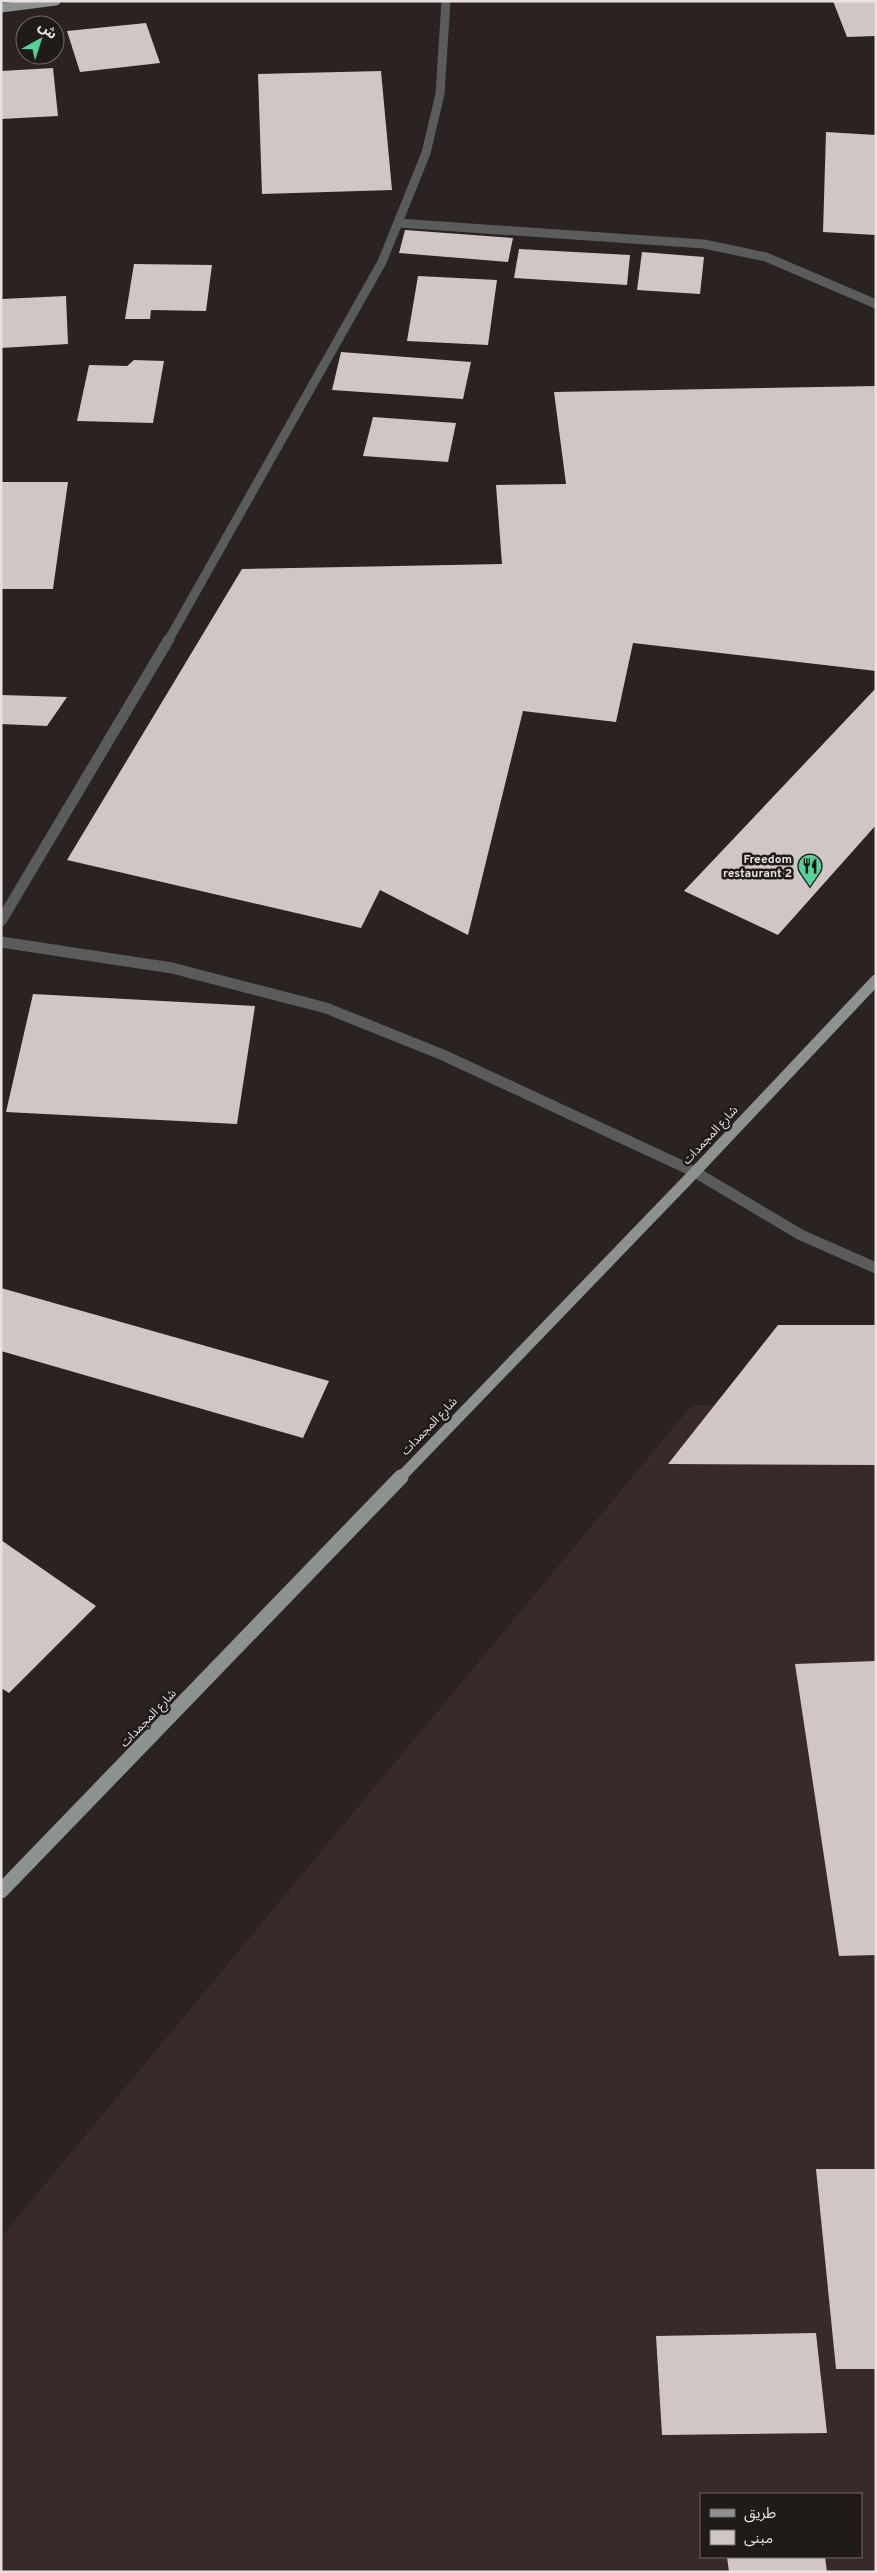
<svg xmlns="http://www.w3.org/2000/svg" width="877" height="2573" font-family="Overpass,'Noto Sans Arabic',sans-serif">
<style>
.built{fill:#382a28;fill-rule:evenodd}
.building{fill:#d0c6c5}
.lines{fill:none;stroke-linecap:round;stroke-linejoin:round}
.minor-far1{stroke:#595c5a;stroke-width:9}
.minor{stroke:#595c5a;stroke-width:11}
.major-far2{stroke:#8c928e;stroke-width:9}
.major-far1{stroke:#8c928e;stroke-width:11}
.major{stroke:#8c928e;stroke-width:15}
.labels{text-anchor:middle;stroke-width:5;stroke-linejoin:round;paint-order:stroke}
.poi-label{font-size:12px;font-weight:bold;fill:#e6e1e0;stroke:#201a19;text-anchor:end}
.street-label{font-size:12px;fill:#e6e1e0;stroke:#201a19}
</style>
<rect width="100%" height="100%" fill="#2a2322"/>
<!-- built -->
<path class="built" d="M876 1403V2572H1V2237L692 1405ZM701 2494H861V2557H701Z"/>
<!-- building -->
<path class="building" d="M833 1H876V36L847 37Z
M146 23 160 63 80 72 67 31Z
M53 68 58 116 1 119V71Z
M381 71 392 190 262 194 258 74Z
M826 132 876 135V235L823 232Z
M405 230 513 238 508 262 399 253Z
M519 249 630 255 627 285 514 278Z
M642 252 704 257 700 294 637 290Z
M134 264 212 265 206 311 151 310 150 319H125Z
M418 276 497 280 488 345 407 341Z
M66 296 68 344 1 348V299Z
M341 352 471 362 463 399 332 390Z
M134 360 164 361 153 423 77 421 89 365 127 366Z
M876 386V671L633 643 616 722 523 711 468 935 380 890 361 928 67 860 242 569 502 564 496 485 566 484 554 392Z
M373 417 456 423 448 462 363 456Z
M1 482H68L53 589H1Z
M876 688V825L778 935 684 891Z
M1 695 67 697 47 726 1 724Z
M33 994 255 1006 237 1124 6 1112Z
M1 1288 329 1381 303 1438 1 1351Z
M778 1325H876V1465L668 1464Z
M1 1540 96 1606 9 1693 1 1688Z
M876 1661V1955L839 1956 795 1664Z
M816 2169H876V2369H836Z
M816 2333 827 2433 662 2435 656 2336Z
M727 2557H825L827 2572H729Z"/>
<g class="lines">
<!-- minor-far1 -->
<path class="minor-far1" d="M398 223 704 244 766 257 876 304
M168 641 382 262 426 153 440 94 446 1"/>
<!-- minor -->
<path class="minor" d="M1 921 169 639
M1 942 172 968 326 1008 443 1055 695 1172 801 1235 876 1268"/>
<!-- major-far2 -->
<path class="major-far2" d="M1 8 56 1"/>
<!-- major-far1 -->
<path class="major-far1" d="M400 1478 695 1172 876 980"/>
<!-- major -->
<path class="major" d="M1 1891 401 1477"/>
</g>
<!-- icons -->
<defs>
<symbol id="restaurant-pin" viewBox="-11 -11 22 30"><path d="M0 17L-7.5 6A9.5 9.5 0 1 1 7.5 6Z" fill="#52d397" stroke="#201a19"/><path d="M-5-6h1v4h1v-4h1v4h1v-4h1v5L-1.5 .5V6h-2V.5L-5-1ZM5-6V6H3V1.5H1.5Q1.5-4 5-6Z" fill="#111"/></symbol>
</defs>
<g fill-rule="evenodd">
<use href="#restaurant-pin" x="796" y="852" width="28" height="38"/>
</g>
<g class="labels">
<!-- poi labels -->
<g class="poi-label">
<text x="792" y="863">Freedom<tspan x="792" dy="14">restaurant 2</tspan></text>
</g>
<!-- street labels -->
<g class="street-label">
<text transform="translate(710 1135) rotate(-47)" y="4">شارع المجمدات</text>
<text transform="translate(429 1426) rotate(-46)" y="4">شارع المجمدات</text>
<text transform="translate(148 1718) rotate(-46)" y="4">شارع المجمدات</text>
</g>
</g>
<!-- border -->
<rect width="877" height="2573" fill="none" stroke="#e6e1e0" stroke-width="5"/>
<!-- legend -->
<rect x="700" y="2493" width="162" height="65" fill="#201a19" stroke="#6f6a69"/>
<rect x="710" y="2509" width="25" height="8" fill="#8c928e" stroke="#6f6a69"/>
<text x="744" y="2518" font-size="15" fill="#e6e1e0">طريق</text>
<rect x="710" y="2530" width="25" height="15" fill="#d0c6c5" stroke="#6f6a69"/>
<text x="744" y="2543" font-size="15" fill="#e6e1e0">مبنى</text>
<!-- north arrow -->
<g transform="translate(40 40) rotate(39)"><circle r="24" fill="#201a19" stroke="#6f6a69"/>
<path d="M0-4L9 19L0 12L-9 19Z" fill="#52d397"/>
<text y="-8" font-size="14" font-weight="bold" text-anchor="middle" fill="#e6e1e0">ش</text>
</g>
</svg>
